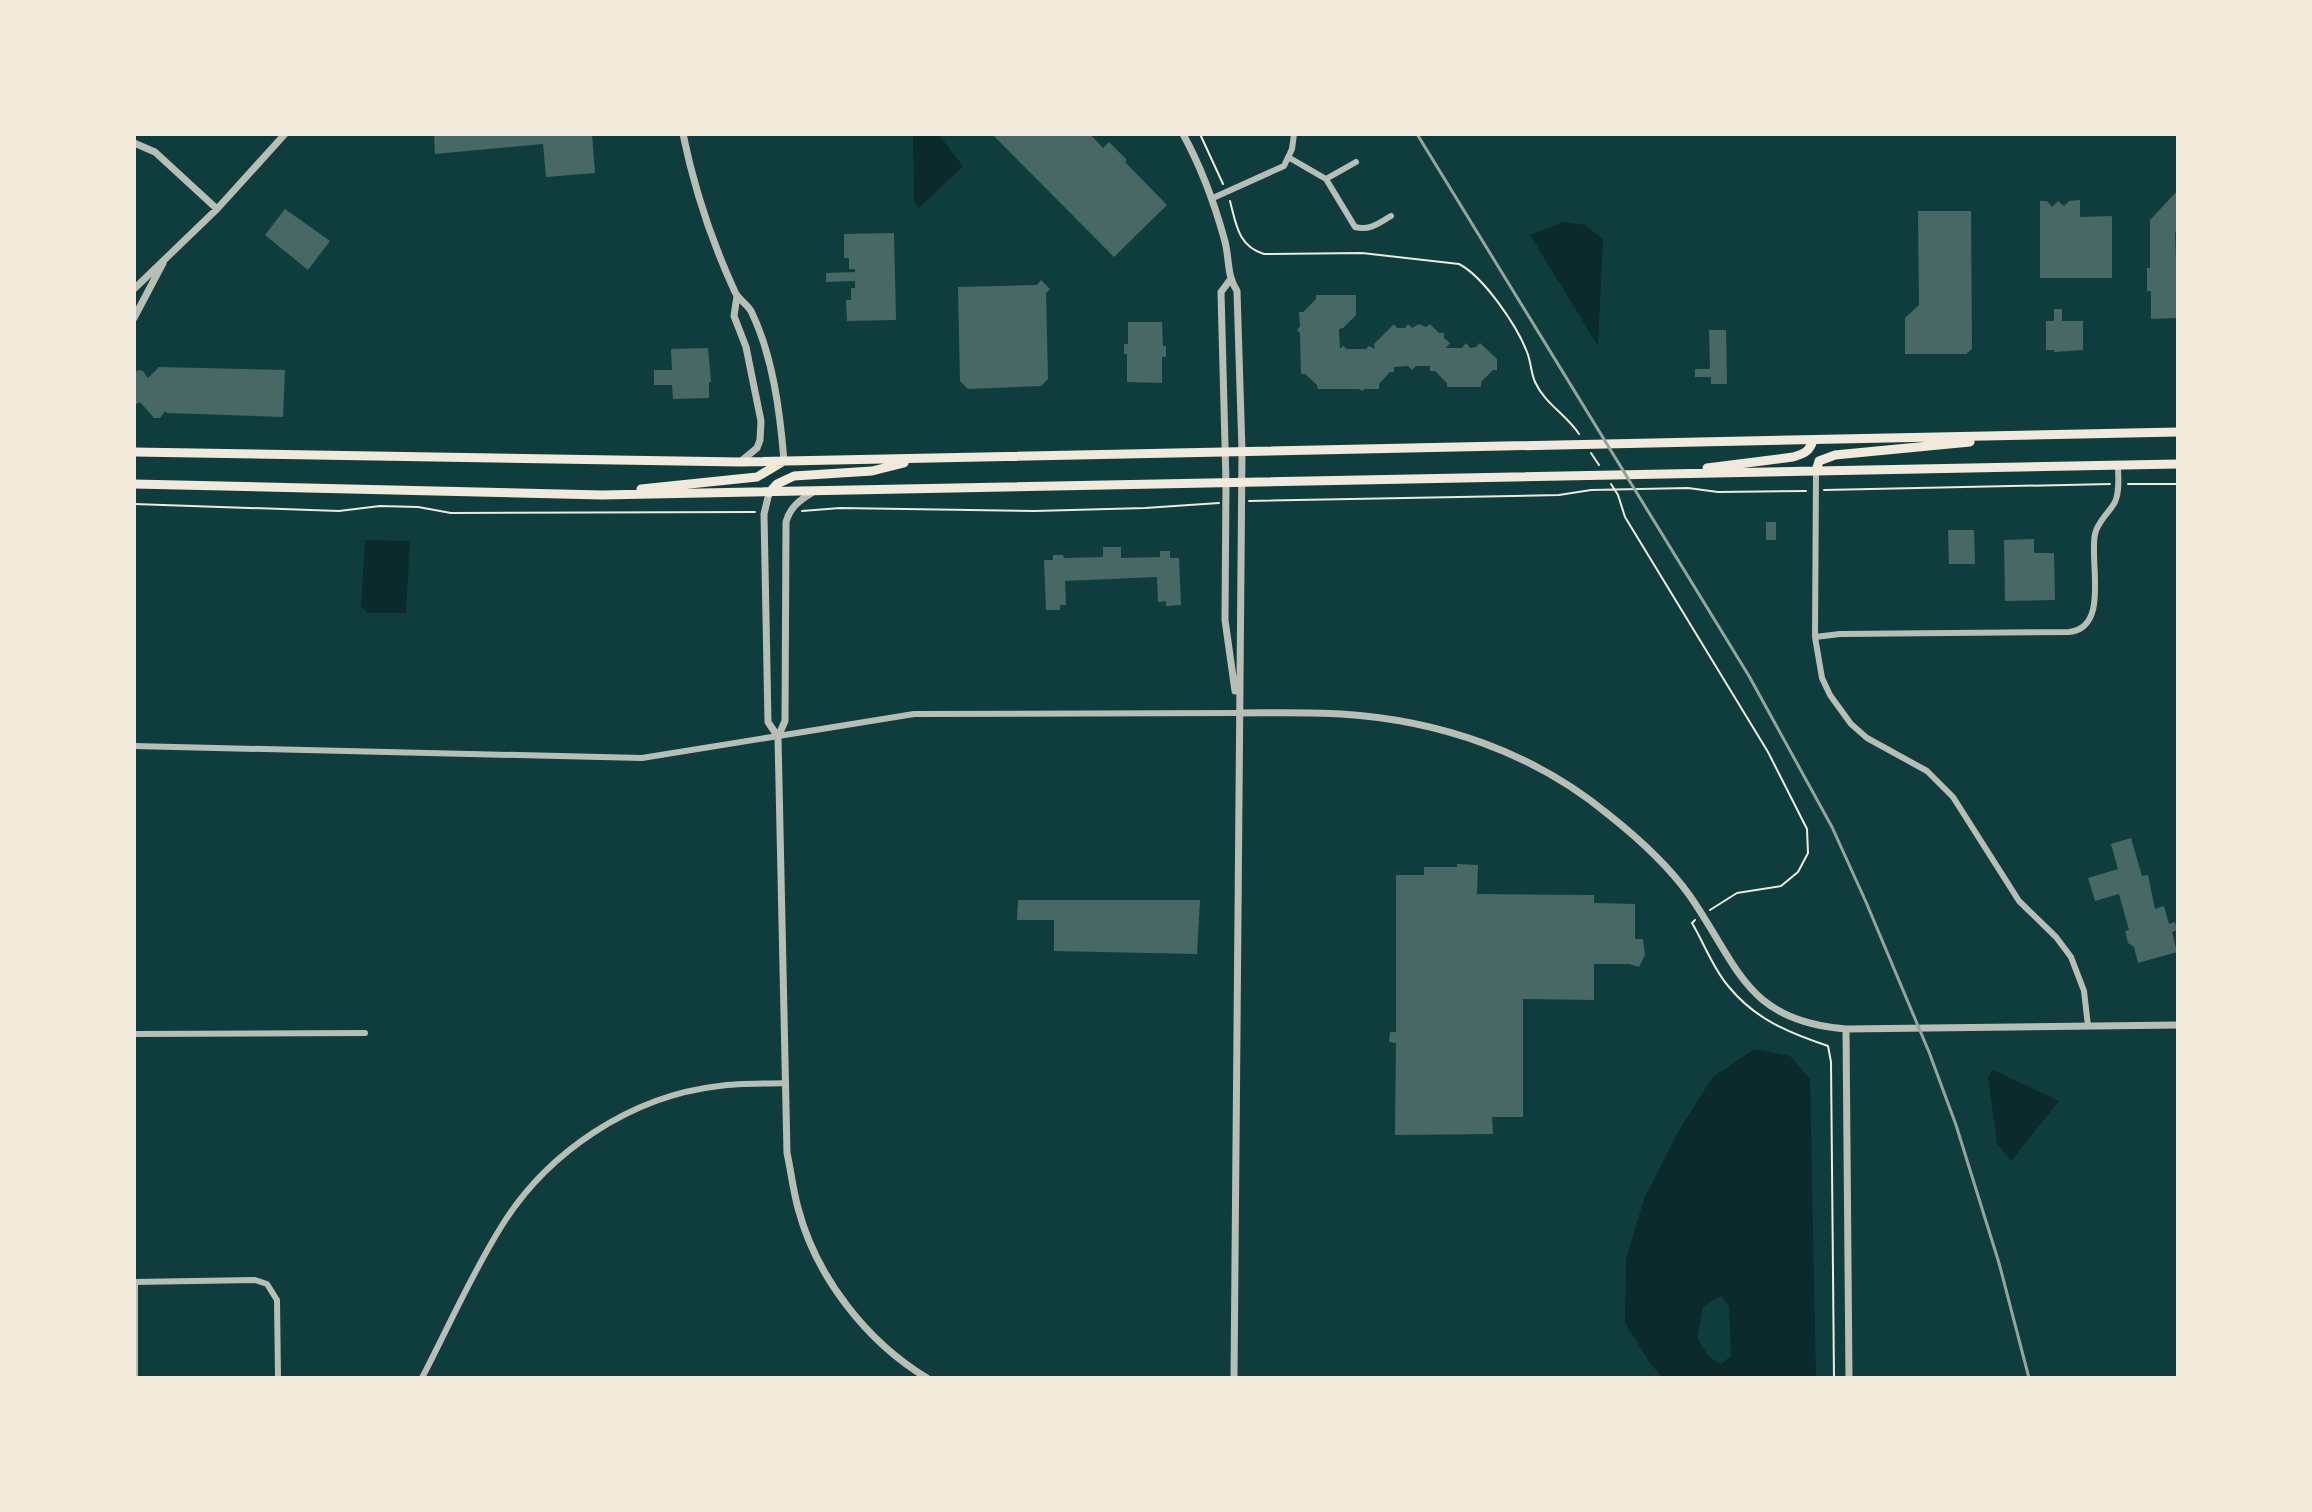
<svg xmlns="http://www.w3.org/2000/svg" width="2312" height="1512" font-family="'Asap Condensed',sans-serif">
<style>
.water{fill:#0a2a2b;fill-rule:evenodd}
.building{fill:#486865}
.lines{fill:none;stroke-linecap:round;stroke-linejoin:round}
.path{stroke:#f1e9da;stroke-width:2}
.minor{stroke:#b8beb3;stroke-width:6}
.tertiary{stroke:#b8beb3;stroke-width:7}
.trunk{stroke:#f1e9da;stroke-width:9}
.rail{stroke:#97a49c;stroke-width:3}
</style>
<rect width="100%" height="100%" fill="#0f3d3e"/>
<!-- water -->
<path class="water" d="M913 134H938L963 166 919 208 914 202Z
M1563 222 1585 225 1603 239 1598 346 1530 235Z
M365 540 410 541 406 613H368L361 606Z
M1754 1049 1790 1056 1810 1079 1816 1378H1663L1650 1363 1625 1323 1626 1259 1644 1199 1678 1132 1712 1078ZM1721 1296 1729 1306 1731 1356 1721 1364 1709 1357 1697 1338 1703 1307Z
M1993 1070 2059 1101 2011 1161 1997 1143 1988 1077Z"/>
<!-- building -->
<path class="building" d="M434 134H592L595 173 546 177 543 144 435 154Z
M992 134H1090L1103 148 1109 142 1127 160 1125 162 1167 205 1114 257Z
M2178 190V230L2175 233 2178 318 2151 319V291H2147V268H2150V220Z
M2080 200V217L2112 216V278H2040V201H2047L2052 207 2058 201 2064 206 2069 201Z
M285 209 330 241 308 270 265 235Z
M1918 211H1971L1972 349 1966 354H1905V318L1919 305Z
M894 233 896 320 847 321 846 300H851V288H855V281L826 282V273L855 272V269H849V258H844V234Z
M1041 280 1050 289 1046 293 1048 379 1041 386 968 389 960 381 958 287 1037 285Z
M1316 295H1356V315L1343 328 1339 329 1340 349 1343 346 1347 349H1366L1369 346 1375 349 1374 344 1394 324 1397 328H1405L1408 324 1412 328 1419 324 1426 327 1430 324 1439 333H1444V338L1450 343 1446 348H1462L1466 343 1470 348 1476 347 1480 343 1497 359V370H1493L1481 382V387H1447V383L1435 371H1430V366H1416L1412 370 1408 366 1394 367V372H1390L1379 384V389H1364L1362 391 1359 389H1318L1317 385 1305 374H1301L1300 333 1297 330 1300 326 1299 312H1303L1316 299Z
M2054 309H2062V321H2083V350L2054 352V350H2046V321H2054Z
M1128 322H1162L1163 346H1166V357H1162V383L1127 382V354H1124V344H1128Z
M1709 330H1726L1727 384H1711V377H1695V369H1710Z
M708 348 711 382H709V398L673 399 672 385H654V370H672L671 349Z
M159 367 285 370 283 417 167 413 165 411 160 418H154L140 402 137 404 134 402V374L138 370 143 371 148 378Z
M1766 522H1776V540H1766Z
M1948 530H1974L1975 564H1949Z
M2034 539V553H2054L2055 600 2005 601 2004 540Z
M1103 547H1121V558L1160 557V551H1170V558H1179L1181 605 1166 606V601L1158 602 1157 577 1065 581 1066 605H1060V610H1046L1044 560H1053V555H1063L1064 558 1103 557Z
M2131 838 2142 876 2148 875 2155 909 2164 906 2169 924 2175 922 2177 930 2172 932 2177 952 2138 963 2134 947 2128 943 2125 931 2129 930 2119 894 2095 901 2088 878 2118 869 2111 844Z
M1457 864 1478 865 1477 894 1594 895V903L1635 904V939H1643L1645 955 1639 967 1629 964H1594V1000L1523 999V1117H1492L1493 1134 1395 1135 1396 1043 1389 1042 1390 1032H1396V875H1424V867H1457Z
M1018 900H1200L1197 954 1054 951V920H1017Z"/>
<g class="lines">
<!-- path -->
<path class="path" d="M1200 134 1223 184
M1230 201C1236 224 1238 246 1264 254L1362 253 1459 264C1484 277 1517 326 1527 352 1531 362 1531 373 1535 382 1545 404 1567 415 1579 434
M1591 453 1599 465
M1611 484 1618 495 1625 517 1768 752 1807 829 1808 853 1798 872 1781 886 1737 893 1710 910
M2128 484H2178
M1824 490 2110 484
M1249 501 1559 495 1591 490 1688 488 1718 492 1806 491
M134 504 339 511 380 506 418 507 451 513 755 512
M802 511 840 508 1035 511 1145 508 1219 503
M1695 920 1692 923C1704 943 1713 969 1729 987 1755 1019 1789 1033 1828 1046L1831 1062 1834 1378"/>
<!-- minor -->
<path class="minor" d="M1288 157 1326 179 1355 227C1370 231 1379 223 1391 216
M1326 179 1356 162
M1213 198 1284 166 1292 149 1294 134
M1816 471 1815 637 1822 678 1830 695 1851 724 1867 738 1927 771 1953 797 2019 901 2056 937 2071 957 2084 991 2088 1026
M1815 637 1840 634 2069 632C2110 628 2089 562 2095 534 2098 521 2109 513 2115 502 2120 491 2118 477 2118 465
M134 746 642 758 914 714 1238 713
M134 1034 365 1033
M134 1282 255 1280 267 1284 277 1300 278 1378
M135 1282V1378
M422 1378C448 1328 471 1275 501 1227 547 1152 631 1096 719 1086 741 1083 764 1084 786 1083"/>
<!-- tertiary -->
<path class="tertiary" d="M683 134C694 188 712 242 735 292 739 300 747 304 751 311 773 356 780 412 784 461
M1183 134C1201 167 1214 202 1224 238 1230 257 1226 275 1237 291L1242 451 1234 1378
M134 143 155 152 217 209
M1230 280 1221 292 1226 483 1225 620 1235 691
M134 289 217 209 285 134
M737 296 734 316 746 347 761 421 760 440 757 448 740 462
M134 318 163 263
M813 492C800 500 790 507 786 522L785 721 778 737 787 1153C791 1171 793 1190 798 1208 816 1277 867 1342 927 1378
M769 493 764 514 768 722 778 737
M1238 713C1273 713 1307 712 1341 714 1439 720 1533 752 1609 815 1638 838 1668 865 1690 896 1739 967 1746 1021 1846 1029L1849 1378
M1846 1029 2178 1025"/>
<!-- trunk -->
<path class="trunk" d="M134 452 740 462 2178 432
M1707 468 1793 457C1804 454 1810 451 1813 440
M1816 471 1819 461 1835 455 1970 442
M134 484 602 495 2178 464
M641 489 757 477 784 461
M769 493 777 484 794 476 872 471 904 463"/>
<!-- rail -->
<path class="rail" d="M1417 134 1749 676 1832 827 1866 902 1929 1052 1956 1125 1999 1263 2029 1378"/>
</g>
<!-- border -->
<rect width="2312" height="1512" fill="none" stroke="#f1e9da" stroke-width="272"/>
</svg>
